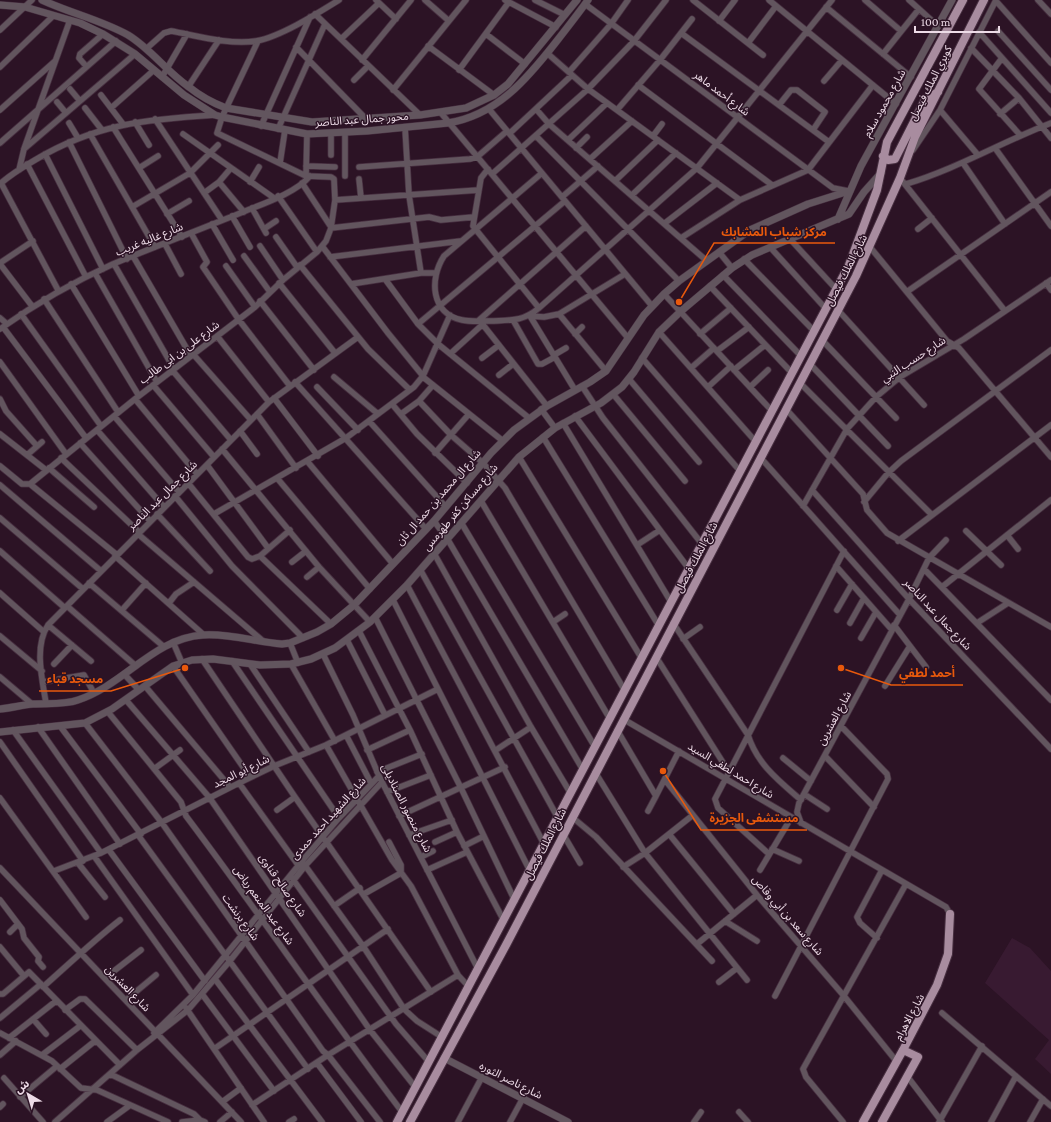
<svg xmlns="http://www.w3.org/2000/svg" width="1051" height="1122" font-family="'Crimson Pro','Noto Sans Arabic',serif">
<style>
.built{fill:#381a31}
.lines{fill:none;stroke-linecap:round;stroke-linejoin:round}
.minor-casing{stroke:#472f40;stroke-width:7}
.tertiary-casing{stroke:#472f40;stroke-width:8}
.primary-casing{stroke:#472f40;stroke-width:10}
.minor{stroke:#62555e;stroke-width:5.5}
.tertiary{stroke:#62555e;stroke-width:7}
.primary{stroke:#a88c9f;stroke-width:8}
.labels{text-anchor:middle;stroke-width:3;stroke-linejoin:round;paint-order:stroke}
.street-label{font-size:11px;fill:#eddbe7;stroke:#2c1325}
.leader{fill:none;stroke:#e8590c;stroke-width:1.5}
.callout-dot{fill:#e8590c;stroke:#2c1325;stroke-width:1.5}
.callout-label{font-size:12px;text-anchor:middle;font-weight:bold;fill:#e8590c;stroke:#2c1325;stroke-width:3;stroke-linejoin:round;paint-order:stroke}
</style>
<rect width="100%" height="100%" fill="#2c1325"/>
<!-- built -->
<path class="built" d="M1012 938 1030 948 1051 971V1074L1035 1059 1049 1040 985 983Z"/>
<g class="lines">
<defs>
<path id="minor" d="M376 0 396 19
M425 0 449 21
M505 0 556 27
M535 0 565 15
M693 0 763 55
M769 0 896 104
M865 0 901 31
M909 0 938 26
M1038 0 1051 14
M996 1 1051 63
M585 4 833 188 848 191
M826 7 911 77
M315 14 420 115
M719 21 735 0
M0 30 32 0
M998 31 1051 90
M979 32 1051 113
M681 33 829 142
M486 34 525 64
M341 39 379 3
M748 43 776 6
M428 46 494 95
M296 47 367 120
M971 48 1019 98 1051 138
M146 49 164 33 171 31C198 36 229 45 256 41 280 37 318 13 339 0
M547 53 588 89 740 200
M883 54 919 9
M1002 58 979 89 1020 135
M362 60 411 0
M86 66 79 58 80 54 103 34
M0 67 53 16
M459 70 509 2
M569 72 611 24 628 0
M162 77 187 34
M354 80 368 66
M824 81 842 60
M638 85 772 185
M188 87 219 40
M70 89 80 101
M393 90 466 0
M101 95 123 124
M57 102 66 113
M779 105 791 90H797L825 112 813 130
M85 108 102 130
M111 108 154 70
M489 109 652 306
M536 109 549 124 707 261
M0 110 55 61
M617 110 660 60 692 19
M940 110 978 155
M441 113 628 338
M1000 114 1019 98
M155 119 222 220
M135 122 149 145
M69 123 78 138
M261 126 310 17
M113 127 182 237
M405 127 409 195 421 273
M278 129 325 24
M345 133V176
M510 133 572 75
M90 134 155 247
M183 134 274 198
M536 136 679 281
M653 136 662 124
M568 140 607 103
M69 142 127 259
M0 143 116 41
M576 148 587 137
M995 148 1051 226
M24 149 135 54
M913 150 940 110 996 0
M45 154 103 269
M331 155V134
M590 159 632 121
M280 163 285 130
M963 163 1005 224
M27 164 86 277
M306 166 335 167
M359 167 470 159 477 157 507 131
M139 168 158 156
M488 169 481 178 473 226 539 308
M19 170 24 149 70 20
M542 173 444 256C429 279 431 314 462 320 471 322 481 321 490 321 511 320 522 322 539 308L697 168 832 0
M492 174 588 89 634 41 666 0
M306 176 307 134
M900 178 1005 311
M359 179 361 198
M615 181 658 140
M219 182 244 212
M250 182 259 167
M1 183 58 290
M302 183 331 227
M0 184C11 174 23 167 35 160 95 124 147 119 215 115
M906 184C956 169 1002 142 1051 123
M204 193 219 182 231 168
M632 195 676 153
M278 196 317 252
M562 197 598 166
M335 200 479 190
M132 207 190 173 218 145
M252 208 266 233
M167 214 189 201
M232 216 250 247
M665 223 717 183
M212 224 233 260
M331 228 429 217 441 220 474 217
M264 229 276 221
M918 229 932 218
M191 233 207 262 203 267 239 320 290 386
M276 237 297 267
M681 238 740 200 808 170 873 85
M790 239 836 289
M165 244 181 274
M260 246 283 280
M322 246 388 333 423 376
M770 247 826 309
M870 247 947 341 959 348 1051 457
M719 252 732 268
M133 256 191 356
M244 256 270 292
M330 257 461 241
M744 259 814 331
M0 263 33 241
M0 264 32 306
M114 264 174 369
M300 265 368 349 410 390
M226 266 255 307
M95 273 157 382
M723 275 801 356
M385 279 418 324 438 344 529 418
M279 283 335 353
M1046 283 1051 290
M71 284 139 396
M351 284 421 273H435
M710 286 792 373
M908 291 1051 192
M664 294 772 411
M44 299 118 412
M260 301 314 370
M838 310 924 405
M21 314 101 426
M559 314 606 371
M530 316 544 317 559 314 625 274
M530 316 575 390
M0 318 7 324
M513 320 538 364H542L555 357
M478 321 586 226
M480 321 547 406
M418 324 565 201
M3 327 86 438
M0 329C38 302 71 283 113 264 154 247 196 231 238 214 259 205 295 194 310 176
M659 332 756 442
M575 334 582 327
M700 334 731 308
M217 336 269 402
M822 340 896 418
M717 351 749 327
M193 354 251 420
M450 354 483 324
M554 355 566 348
M482 358 499 345
M642 358 740 471
M0 362 66 454
M810 364 888 446
M691 368 714 348
M172 370 231 440
M734 370 765 345
M499 375 513 364
M334 377 378 414
M423 377 503 441
M629 379 699 462
M295 382 426 529
M800 383 932 515
M153 385 214 457
M582 386 603 418 702 544
M317 387 358 430
M708 387 731 366
M750 387 768 370
M613 394 685 481
M274 398 318 456
M0 399 6 411 37 446
M135 399 197 474
M419 401 451 435 483 463 505 488 625 691
M392 404 417 434 467 483
M541 409 555 428
M786 409 863 494 867 510 887 533 1051 627
M257 414 296 468
M401 414 419 401 433 385
M114 416 179 492
M575 416 689 569
M369 421 446 507
M563 423 671 602
M97 430 164 507
M240 431 257 454
M0 434 46 470
M543 437 659 626
M80 443 150 521
M222 449 319 567 370 622
M435 453 469 414
M27 455 42 442
M519 457 642 659
M760 457 900 615
M61 458 139 532
M307 461 393 564
M207 465 268 548
M0 466 22 484H30
M49 468 94 507
M277 478 370 589
M188 483 248 557 252 559 260 556 290 530
M30 484 135 399 255 307 283 280 317 252 326 241 331 228 335 200 334 179 331 177 306 176 217 133 222 117 258 41
M30 484 117 555
M0 485 101 571
M812 490 909 599 1051 749
M175 496 232 566 303 638
M481 501 610 719
M864 502 888 473 901 461 1051 350
M803 506 847 429 876 397 900 377 964 339 1051 280
M157 514 210 571
M214 514 346 438 414 387 423 376 450 315
M0 518 83 589
M434 521 448 540 583 770
M462 524 595 747
M966 531 1001 565
M138 534 263 641
M1007 535 1018 549
M898 541 1051 425
M637 545 660 530
M0 551 65 608
M435 555 531 727 571 794
M115 556 204 635
M260 556 331 624
M292 562 306 551
M836 566 892 630
M924 569 1051 700
M421 571 558 818
M307 577 319 567
M89 583 163 646
M407 585 544 844
M942 587 1051 500
M0 593 44 632
M393 600 530 871
M169 603 176 594 194 582
M67 606 136 666
M122 610 146 583
M837 610 852 584
M375 617 461 788 515 901
M553 622 565 614
M673 623 748 735C757 764 779 781 801 800
M850 623 864 598
M977 623 1008 603
M48 625 91 661
M894 625 926 667
M359 631 410 730 457 832 504 921
M0 636 42 671
M861 638 876 612
M683 639 700 627
M347 640 385 715
M173 642 182 663
M290 643 298 663
M323 654 353 715 379 776 478 969
M656 657 729 772
M202 659 295 797 431 992
M232 661 339 818
M54 664 72 645
M250 664 309 752
M291 664 335 741
M173 666 250 777
M124 674 139 690
M0 677 32 704
M43 682 84 675 94 693
M145 686 230 787
M885 686 910 646
M126 700 209 797 370 1030 416 1088
M46 703C42 679 34 646 48 625L269 402 358 337
M108 712 181 802 186 816C260 914 328 1015 403 1113
M623 719 946 907 950 914
M85 723 162 823 323 1051 328 1055 380 1122
M60 726 141 834
M38 727 120 844
M13 730 101 853
M617 730 656 796 679 751
M346 735 371 783
M0 742 83 861
M326 745 392 860 411 886 458 975 469 987
M367 750 410 730
M496 750 531 727
M825 756 874 807
M783 758 811 781
M154 769 180 750
M377 772 422 754
M595 772 645 853 747 980
M665 780 757 895 844 996 897 1062
M239 783 298 865
M387 792 431 775
M804 794 827 809
M0 798 86 917
M277 810 295 797
M648 811 656 796
M399 816 505 767
M572 817 596 837 712 961
M801 823 797 812 799 803 909 599 929 558 946 540
M563 834 580 863
M669 834 734 914
M138 835 308 1069
M409 835 452 820
M435 842 457 832
M464 846 484 836
M772 849 799 861
M109 850 205 981
M769 854 718 808 715 799 844 551
M94 856 193 995
M421 857 433 851
M78 863 105 897
M304 864 363 946 404 1009 417 1021 442 1037
M623 867 645 853 693 815
M0 868 241 1122
M427 870 467 852
M760 870 791 818
M54 871 101 853 239 783 274 766 326 745 438 689
M292 878 396 1024 429 1062
M364 894 401 873V865L389 842
M0 900 22 929 24 938 39 957 38 961 43 967
M334 906 360 888
M725 921 757 941
M10 932 18 924
M877 938 860 923 857 917 882 870
M697 944 757 895
M0 947 24 976
M105 978 141 950
M215 979 322 1122
M719 982 737 968
M43 987C69 964 93 941 120 920
M0 994H3L29 972 120 1065
M202 994 274 1091
M775 996 888 779 887 774 841 726
M126 1000 156 975
M186 1008 264 1122
M65 1010 80 999H85L137 1050
M942 1013 1051 1106
M0 1018 41 984
M33 1019 46 1034
M0 1033 52 1061 81 1088 97 1090 168 1122
M154 1033 193 995 302 861 339 818 379 776
M9 1038 56 1001
M214 1049 388 929
M0 1055 16 1041
M42 1055 80 1026
M317 1063 361 1122
M60 1069 95 1041
M110 1074 194 1114 200 1120 196 1122
M907 1076 942 1122
M4 1078 43 1122
M20 1097 57 1066
M222 1102 241 1088
M252 1105 328 1055 458 975
M0 1107 3 1104
M739 1112 748 1122
M55 1122 137 1050 188 1010 229 962 305 866 382 782
M107 1122 129 1106
M182 1122 200 1120 205 1122
M220 1122 232 1112
M289 1122 294 1119
M458 1122 482 1077
M510 1122 523 1098
M694 1122 701 1112
M843 1122 806 1077 803 1069 906 884
M939 1122 982 1046
M991 1122 1016 1076
M1030 1122 1043 1099"/>
<path id="tertiary" d="M42 0C70 13 101 20 128 35 151 49 167 72 189 87 200 96 213 103 226 108L312 122 420 115 466 108 494 95 508 84 577 0
M0 5 25 7 80 23 103 34 135 54 184 95 215 115 222 117 307 134 367 131 448 123C497 115 527 79 556 42 567 28 578 14 588 0
M838 219 861 166 952 0
M0 709C11 708 22 705 33 704 48 703 64 705 78 700 124 685 154 638 203 635 229 633 256 642 282 644L290 643 317 632 331 624 354 605 434 521 491 453 514 430 547 406 590 382 606 371 644 315 664 294 679 281 750 230 808 204 849 191
M0 732 85 723 112 709 173 666 192 660 213 659 260 665 291 664 311 659 335 648 370 622 407 585 519 457 555 428 601 403 622 387 634 372 659 332 680 312 732 268 752 255 849 214 864 192 881 173
M444 1058 568 1122"/>
<path id="primary" d="M883 156 888 160 895 159 925 100 938 92
M397 1122 849 265 877 190 887 142 963 0
M410 1122 506 945 856 276 900 178 915 137 984 0
M863 1122 903 1050 937 985 948 954 950 914
M882 1122 918 1057 903 1050"/>
</defs>
<!-- minor casing -->
<use href="#minor" class="minor-casing"/>
<!-- tertiary casing -->
<use href="#tertiary" class="tertiary-casing"/>
<!-- primary casing -->
<use href="#primary" class="primary-casing"/>
<!-- minor -->
<use href="#minor" class="minor"/>
<!-- tertiary -->
<use href="#tertiary" class="tertiary"/>
<!-- primary -->
<use href="#primary" class="primary"/>
</g>
<g class="labels">
<!-- street labels -->
<g class="street-label">
<text transform="translate(930 83) rotate(-63)" y="4">كوبري الملك فيصل</text>
<text transform="translate(722 93) rotate(37)" y="4">شارع أحمد ماهر</text>
<text transform="translate(884 103) rotate(-61)" y="4">شارع محمود سلام</text>
<text transform="translate(362 119) rotate(-4)" y="4">محور جمال عبد الناصر</text>
<text transform="translate(149 239) rotate(-22)" y="4">شارع غاليه غريب</text>
<text transform="translate(846 270) rotate(-63)" y="4">شارع الملك فيصل</text>
<text transform="translate(179 352) rotate(-37)" y="4">شارع على بن ابى طالب</text>
<text transform="translate(913 359) rotate(-33)" y="4">شارع حسب النبي</text>
<text transform="translate(162 495) rotate(-45)" y="4">شارع جمال عبد الناصر</text>
<text transform="translate(438 497) rotate(-49)" y="4">شارع ال محمد بن حمد ال ثان</text>
<text transform="translate(460 507) rotate(-50)" y="4">شارع مساكن كفر طهرمس</text>
<text transform="translate(696 557) rotate(-62)" y="4">شارع الملك فيصل</text>
<text transform="translate(938 614) rotate(47)" y="4">شارع جمال عبد الناصر</text>
<text transform="translate(834 718) rotate(-62)" y="4">شارع العشرين</text>
<text transform="translate(731 770) rotate(31)" y="4">شارع احمد لطفي السيد</text>
<text transform="translate(241 771) rotate(-26)" y="4">شارع أبو المجد</text>
<text transform="translate(407 808) rotate(63)" y="4">شارع منصور الصناديلى</text>
<text transform="translate(328 818) rotate(-48)" y="4">شارع الشهيد احمد حمدى</text>
<text transform="translate(545 844) rotate(-63)" y="4">شارع الملك فيصل</text>
<text transform="translate(283 885) rotate(55)" y="4">شارع صالح قناوى</text>
<text transform="translate(264 905) rotate(54)" y="4">شارع عبد المنعم رياض</text>
<text transform="translate(788 915) rotate(49)" y="4">شارع سعد بن أبي وقاص</text>
<text transform="translate(241 917) rotate(54)" y="4">شارع برنشت</text>
<text transform="translate(128 988) rotate(46)" y="4">شارع العشرين</text>
<text transform="translate(909 1017) rotate(-62)" y="4">شارع الاهرام</text>
<text transform="translate(511 1080) rotate(27)" y="4">شارع ناصر الثوره</text>
</g>
</g>
<!-- callouts -->
<path class="leader" d="M679 302L714 243H835M841 668L891 685H963M185 668L111 691H39M663 771L701 830H807"/>
<g class="callout-dot">
<circle cx="679" cy="302" r="4"/>
<circle cx="841" cy="668" r="4"/>
<circle cx="185" cy="668" r="4"/>
<circle cx="663" cy="771" r="4"/>
</g>
<g class="callout-label">
<text x="774" y="236">مركز شباب المشابك</text>
<text x="927" y="677">أحمد لطفي</text>
<text x="75" y="683">مسجد قباء</text>
<text x="754" y="822">مستشفى الجزيرة</text>
</g>
<!-- north arrow -->
<g transform="translate(28 1094) rotate(322)" stroke="#2c1325" stroke-width="3" paint-order="stroke">
<path d="M0-3L7 15L0 10L-7 15Z" fill="#eddbe7"/>
<text y="-6" font-size="11" font-weight="bold" text-anchor="middle" fill="#eddbe7">ش</text>
</g>
<!-- scale -->
<path d="M915 26v6h84v-6" fill="none" stroke="#eddbe7" stroke-width="2"/>
<text x="921" y="26" font-size="12" fill="#eddbe7" stroke="#2c1325" stroke-width="3" paint-order="stroke">100 m</text>
</svg>
